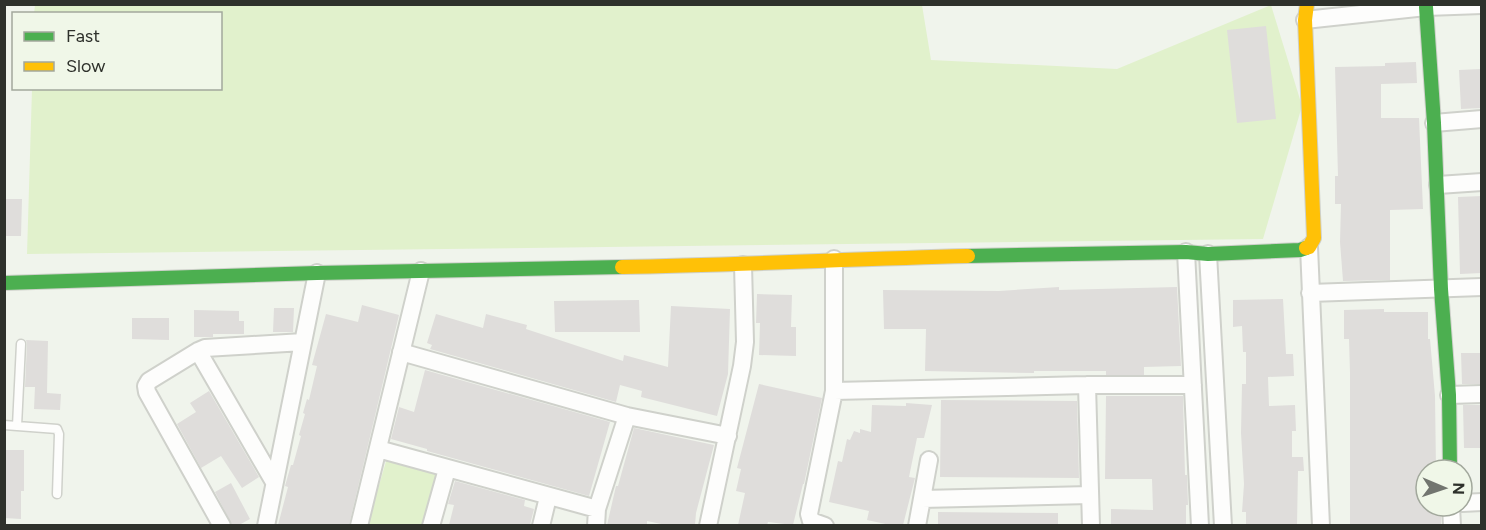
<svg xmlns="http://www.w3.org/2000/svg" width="1486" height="530" font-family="Figtree,sans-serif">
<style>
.green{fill:#e1f1cc}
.building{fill:#dfdddb}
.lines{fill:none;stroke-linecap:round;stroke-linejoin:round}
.lane-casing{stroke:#cfd1cb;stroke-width:11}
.street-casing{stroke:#cfd1cb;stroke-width:20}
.fast-casing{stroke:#cfd1cb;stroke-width:16}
.slow-casing{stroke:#cfd1cb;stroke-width:16}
.lane{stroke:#fdfdfc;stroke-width:8}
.street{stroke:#fdfdfc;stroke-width:16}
.fast{stroke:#4caf50;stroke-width:14}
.slow{stroke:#ffc107;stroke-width:14}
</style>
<rect width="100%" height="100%" fill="#f0f4ec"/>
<!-- green -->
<path class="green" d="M35 5H922L931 60 1117 69 1271 5 1302 106 1263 239 27 254 32 89 220 88V14H34Z
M387 458 440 474 425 525 367 526Z"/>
<!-- building -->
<path class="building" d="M1266 26 1276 119 1237 123 1227 30Z
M1416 62 1417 83 1381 84V118H1419L1423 209 1390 210V280L1343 281 1340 242 1341 204H1335V176H1338L1335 67 1385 66V63Z
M1481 69 1482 108 1461 109 1459 70Z
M1482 196V273L1460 274 1458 197Z
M4 199H22L21 236H6Z
M1059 287V290L1177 287 1181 366 1144 367V375H1106V371H1034V373L925 371 926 329H884L883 290 999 291Z
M757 294 792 295 791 327H796V356L759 355 760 323H756Z
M1283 299 1286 354H1293L1294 376 1268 377 1269 406 1295 405 1296 431H1292V457H1303L1304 471H1298L1297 525H1246V512H1242L1244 484 1241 433 1242 384H1246V352H1243L1242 326 1233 327V300Z
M639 300 640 332H555L554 301Z
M362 305 399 315 349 525H278L288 487 285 486 291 465H293L301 436 299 435 305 414 303 413 307 399 309 400 317 366 312 365 326 314 358 322Z
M671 306 730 309 728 374 717 416 641 397 642 391 620 385 616 402 430 349 432 345 427 343 436 314 483 328 486 314 527 325 526 329 623 361 624 355 668 367Z
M274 308H294L293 332H273Z
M1384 309V312H1428V339H1430L1435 396 1436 470H1426V506H1441V525H1350V373L1349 339H1344V310Z
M194 310 239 311V321H244V334H213V337H194Z
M132 318H169V340L132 339Z
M26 340 48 341 47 393 61 394 60 410 34 409 35 387H25L27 344Z
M1461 353H1482V384H1462Z
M425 370 610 422 589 496 427 451V449L391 439 399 407 414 412Z
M759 384 822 398 804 484H803L793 525 768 522 767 525H738L745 493 736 491 741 469 737 468Z
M209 391 259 477 242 488 221 456 201 468 177 424 196 412 190 403Z
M1106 396H1183L1185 475H1187L1188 505H1186V525H1111V509L1153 510 1152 479H1105Z
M941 400 1077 401 1079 478 940 477Z
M906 403 932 405 924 438H917L909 477 915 478 903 525H890L867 520 869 511 829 502 838 461 842 462 847 439 850 440 854 431 860 433V429L871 432 872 405 906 406Z
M1463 405H1482V448H1464Z
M634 428 714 445 696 513 695 525H666L647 521V525H607L616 486H618Z
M4 450H24V491H21V519L4 518Z
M455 481 525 500 524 506 534 509 530 525H449L454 505 448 504Z
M231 483 250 519 239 525H232L215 492Z
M938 512 1058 513V525H938Z"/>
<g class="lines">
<defs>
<path id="lane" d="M4 425 57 429 59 434 57 494
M17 426 21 344"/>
<path id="street" d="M1305 20 1426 7 1482 5
M1434 123 1482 119
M1438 185 1482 182
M1309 247 1321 526
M1186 252 1200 526
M1208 254 1223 526
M1310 293 1482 287
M198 351 274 482
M401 352 627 416 728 436
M1087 385 1091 526
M834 391 1087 385H1193
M1449 395 1482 394
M378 449 597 509
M922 499 1090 495
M1462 503 1482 502
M1451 506 1452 526
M222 526 147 392 146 386 149 381 198 351 205 348 303 342
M266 526 317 273
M359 526 421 271
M431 526 447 469
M541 526 548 497
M596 526 597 509 627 416
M708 526 742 366 745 342 743 265
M825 526 811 521 809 514 834 391V259
M917 526 929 460"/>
<path id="fast" d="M1426 7 1434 123 1441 289 1449 395 1450 470
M968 256 1186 252 1208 254 1300 250 1306 248
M4 283 317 273 622 267"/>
<path id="slow" d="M1306 248 1309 247 1314 238 1305 20 1307 4
M622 267C737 265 852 259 968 256"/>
</defs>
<!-- lane casing -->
<use href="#lane" class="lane-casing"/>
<!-- street casing -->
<use href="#street" class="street-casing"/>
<!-- fast casing -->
<use href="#fast" class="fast-casing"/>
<!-- slow casing -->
<use href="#slow" class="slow-casing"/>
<!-- lane -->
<use href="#lane" class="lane"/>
<!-- street -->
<use href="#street" class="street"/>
<!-- fast -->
<use href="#fast" class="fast"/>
<!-- slow -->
<use href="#slow" class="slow"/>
</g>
<!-- border -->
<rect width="1486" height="530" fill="none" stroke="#2e312b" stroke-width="12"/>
<!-- legend -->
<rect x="12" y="12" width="210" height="78" fill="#f0f7e8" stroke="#a2a89c" stroke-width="1.5"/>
<rect x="24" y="32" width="30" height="9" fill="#4caf50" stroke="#a2a89c" stroke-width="1.5"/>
<text x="66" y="42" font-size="18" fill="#2e312b">Fast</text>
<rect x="24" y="62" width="30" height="9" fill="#ffc107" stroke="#a2a89c" stroke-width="1.5"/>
<text x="66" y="72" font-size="18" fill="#2e312b">Slow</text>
<!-- north arrow -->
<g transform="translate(1444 488) rotate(92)"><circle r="28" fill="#f0f7e8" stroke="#a2a89c" stroke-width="1.5"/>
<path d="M0-4.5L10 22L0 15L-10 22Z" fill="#72756f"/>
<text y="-9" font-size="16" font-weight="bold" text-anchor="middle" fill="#2e312b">N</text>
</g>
</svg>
